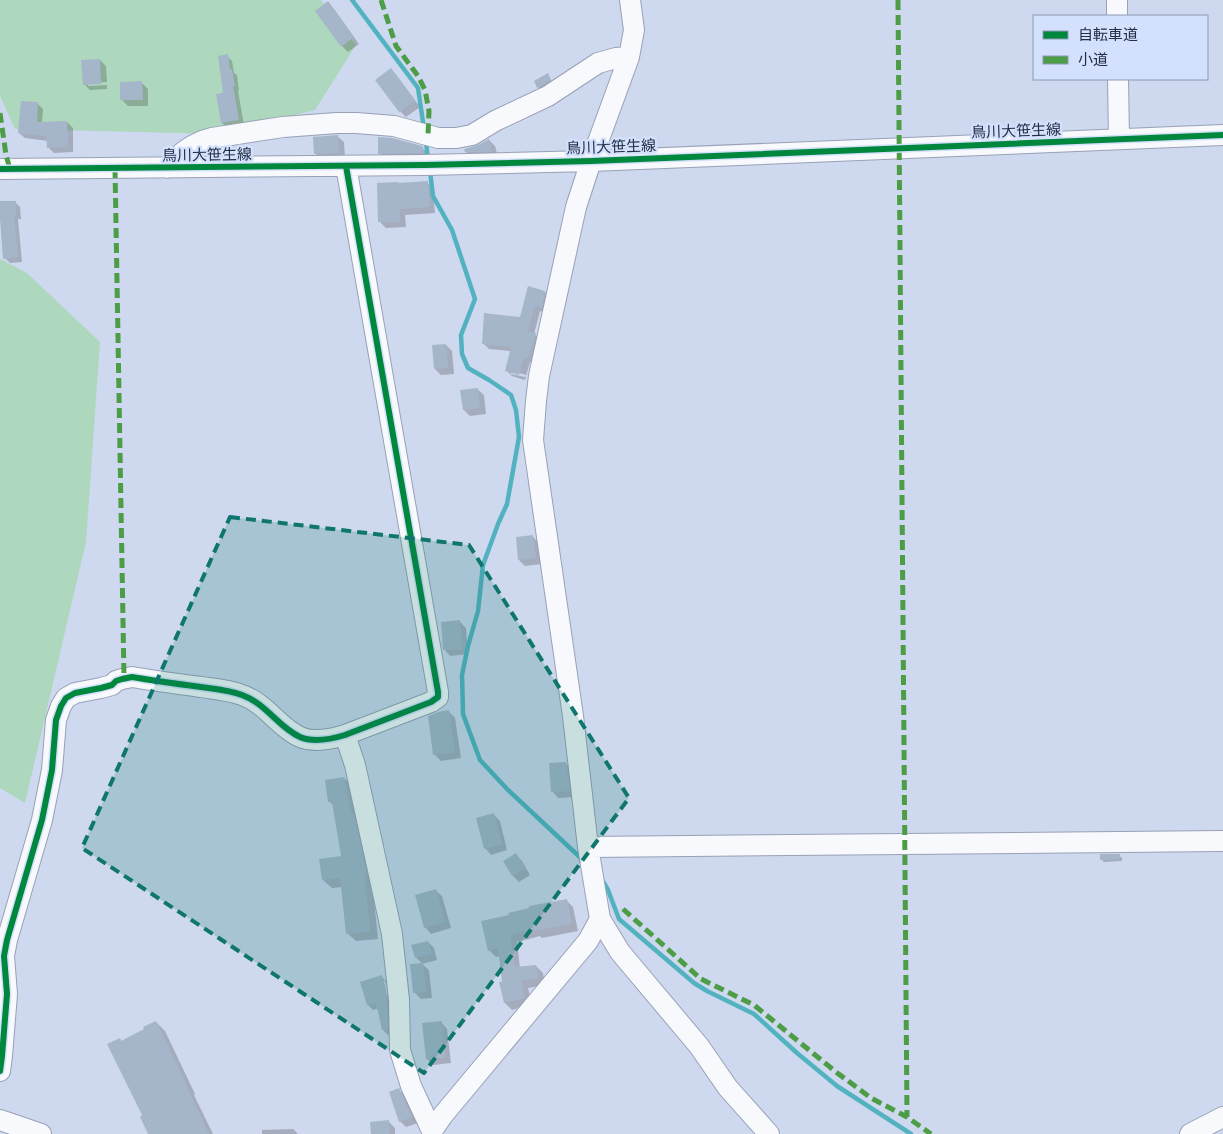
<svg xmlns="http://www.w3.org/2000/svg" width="1223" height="1134" font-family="Spectral,'Noto Sans JP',serif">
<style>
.green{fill:#aed8bd}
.shadow{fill:#0003;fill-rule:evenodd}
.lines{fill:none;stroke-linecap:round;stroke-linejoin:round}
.stream{stroke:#52b2c0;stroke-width:4.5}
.building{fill:#a6b6ca}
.minor-casing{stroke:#98a1b6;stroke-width:22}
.minor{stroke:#f8f9fc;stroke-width:20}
.quiet{stroke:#4d9d47;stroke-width:5;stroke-dasharray:10 5;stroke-linecap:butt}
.cycleway-casing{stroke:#d4e1fc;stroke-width:9}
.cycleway{stroke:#00873e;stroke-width:6}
.marked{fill:#0f766e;fill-opacity:0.2;stroke:#0f766e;stroke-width:4;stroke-dasharray:10 6;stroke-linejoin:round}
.labels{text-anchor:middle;stroke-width:4.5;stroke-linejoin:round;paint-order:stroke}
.street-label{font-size:15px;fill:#222d47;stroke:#d4e1fc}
</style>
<rect width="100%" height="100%" fill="#ced8ee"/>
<!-- green -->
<path class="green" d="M0 0H321L356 45 315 110 218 134 15 129 0 96Z
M0 259 27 273 100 342 86 542 25 803 0 788Z"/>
<!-- shadow -->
<path class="shadow" d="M328 3 334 9 359 44 348 52 342 46Z
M227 56 232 61 234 73 237 75 239 91H238L244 125 228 128 222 123Z
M100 60 106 66 107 82 88 83V86L107 85V89L90 90 84 84Z
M391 70 397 76 420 107 406 117 400 111Z
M547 75 553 83 541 90 538 87Z
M142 83 148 89V106H128L122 100Z
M37 103 43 109 42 123 67 122 73 128V152L54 153 48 147V141L25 138 19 133Z
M337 136 344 142 345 159 322 160 316 154Z
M489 140 495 146 498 157 472 158 466 152 478 146Z
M422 147 428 154V159H385L379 153Z
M427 182 433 189 435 213 405 215 406 227 386 228 380 222Z
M15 202 20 207 21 219H18L22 262 10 263 5 258Z
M545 292 551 298 547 313 540 311 534 334 541 340 534 363 530 362 525 380 512 376 506 370 511 351 489 349 483 343 521 318ZM511 371 526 375 525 377 511 374Z
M446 345 452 351 454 374 441 375 435 369Z
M477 389 484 395 486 414 470 416 464 410Z
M533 537 539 543 541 564 525 566 519 560Z
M460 622 466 628 468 654 450 656 444 649Z
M448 711 455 718 461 758 441 761 435 755Z
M566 764 572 770 575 797 558 798 552 791Z
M344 778 352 786 372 882 378 939 356 941 347 933 342 887 332 888 323 880 342 857 334 806 330 802Z
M494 815 500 821 507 850 491 855 485 848Z
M516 854 522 861 530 875 519 882 513 876 505 861Z
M1119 855 1122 858V861L1104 862 1101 859Z
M435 890 442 896 451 928 431 934 425 927Z
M566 900 573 907 578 931 542 938 540 936 517 942 520 968 536 966 543 973 545 985 528 988 532 1004 512 1010 505 1003 500 956 496 957 489 950 510 916Z
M428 942 434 948 437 960 422 964 429 970 432 998 421 999 414 992 423 964 416 958Z
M382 977 387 982 391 995 392 1034 388 1035 383 1030 379 1008 373 1010 368 1005ZM382 981H385L389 994 386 995Z
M156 1022 165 1031 195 1094 194 1095 213 1134H150L120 1039 122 1042 146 1030Z
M441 1022 447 1029 451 1063 433 1065 427 1059Z
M399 1090 405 1096 418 1123 406 1127 400 1121Z
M388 1121 395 1128V1134H372Z
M293 1129 298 1134H262V1130Z"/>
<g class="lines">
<!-- stream -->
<path class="stream" d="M352 0 418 88 424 129
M426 141 428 161
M430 171 433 196 452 230 475 299 461 335 462 354 468 368 489 380 511 395 516 410 519 437 507 504 498 524 483 565 478 611 468 646 462 675 463 714 480 760 508 790 584 861
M601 878 608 890 619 919 694 983 707 991 754 1014 797 1053 837 1086 911 1134"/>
</g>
<!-- building -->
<path class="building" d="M328 1 354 37 341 47 315 11Z
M228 54 230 69H232L235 86H233L239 120 221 123 216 94 223 93 218 56Z
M100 59 101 84 83 85 81 60Z
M391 68 415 100 399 112 375 80Z
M548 73 551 80 537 88 534 81Z
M142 81 143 100H120V82Z
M21 101 38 102 37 122 67 121 68 147 47 148 46 136 18 133Z
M338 135 339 153 314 154 313 137Z
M378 137 392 138 422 146H423V153L378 154Z
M489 139 492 152H465L464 149 478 145Z
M428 181 430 207 400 209V222H378L377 183 398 182V183Z
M0 201H16V215H14L18 257 3 259 0 219Z
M528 286 545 291 542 308 535 306 528 331 536 333 528 358 524 357 519 375 505 371 511 347 482 344 484 313 520 317Z
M446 344 448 368 434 369 432 345Z
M478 388 480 408 463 410 460 390Z
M533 535 536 558 518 560 516 537Z
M460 620 462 649 443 650 441 622Z
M449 710 455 752 433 755 428 716 438 712Z
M566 762 570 791 551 792 549 763Z
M344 777 351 814H354L367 874H364L370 931 346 934 340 878 322 880 319 859 341 856 332 802H328L325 780Z
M494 813 502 844 484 849 476 818Z
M516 853 525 868 512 876 503 861Z
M1100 854H1120V859L1100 860Z
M436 889 445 922 424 928 415 895Z
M567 899 572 924 534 931V929L510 935 515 967 536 965 538 978 522 981 525 998 504 1003 499 982H502L498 948 488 951 481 921 509 915 508 913 529 908V906Z
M428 941 432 954 415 958 411 945Z
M423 963 426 992 413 993 410 964Z
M382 975 386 989 388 1029 382 1030 376 1003 367 1005 360 982Z
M156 1021 187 1085H186L209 1134H148L140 1117 142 1115 107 1044 120 1038 121 1041 144 1029 143 1027Z
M442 1021 445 1058 426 1059 422 1023Z
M399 1088 412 1117 399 1122 389 1092Z
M389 1120 390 1134H371L370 1122Z"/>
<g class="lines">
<defs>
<path id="minor" d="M630 0 634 30 629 57 591 161 576 207 539 376 536 401 533 440 573 716 588 847 600 919 620 952 699 1046 728 1088 769 1134
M1117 0V16
M1118 79 1119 139
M167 168C180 153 192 143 212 138L283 127 337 123H356L394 126 438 138H456L472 135 495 121 548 96 598 63 616 58 629 57
M0 169 425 165 591 161 1223 135
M345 735 355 765 392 934 399 1000 400 1050 411 1086 432 1131
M588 847 1223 841
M0 1071 2 1056 7 994 4 956 7 940 42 820 52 770 56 720 61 706 66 698 75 693 101 688 112 685 116 681 122 679 132 677C155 681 178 684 201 687 214 689 229 690 242 695 267 704 278 727 300 737 314 743 332 739 345 735L431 702 438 697V692L346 166
M0 1120 41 1134
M432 1134V1131L443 1115 588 941 600 919
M1190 1134 1223 1117"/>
</defs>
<!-- minor casing -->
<use href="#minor" class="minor-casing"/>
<!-- minor -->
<use href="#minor" class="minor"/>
<!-- quiet -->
<path class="quiet" d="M381 0 396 46 418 76 425 90 429 111 428 136
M898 0 907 1117
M0 113 6 155 10 169
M115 168 124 678
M623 909 701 979 754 1005 836 1072 871 1098 907 1117 931 1134"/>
<defs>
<path id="cycleway" d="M0 169 425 165 591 161 1223 135
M0 1071 2 1056 7 994 4 956 7 940 42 820 52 770 56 720 61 706 66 698 75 693 101 688 112 685 116 681 122 679 132 677C155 681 178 684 201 687 214 689 229 690 242 695 267 704 278 727 300 737 314 743 332 739 345 735L431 702 438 697V692L346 166"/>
</defs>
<!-- cycleway casing -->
<use href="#cycleway" class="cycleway-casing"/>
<!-- cycleway -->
<use href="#cycleway" class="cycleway"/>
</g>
<!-- marked area -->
<path class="marked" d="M230 517 469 545 629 798 424 1073 82 848Z"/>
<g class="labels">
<!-- street labels -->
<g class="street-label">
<text transform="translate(1016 131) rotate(-2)" y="5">鳥川大笹生線</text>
<text transform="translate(611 147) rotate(-2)" y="5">鳥川大笹生線</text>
<text transform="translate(207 155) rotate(-1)" y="5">鳥川大笹生線</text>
</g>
</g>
<!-- legend -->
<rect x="1033" y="15" width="175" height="65" fill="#d4e1fc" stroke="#8d99b4"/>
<rect x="1043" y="31" width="25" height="8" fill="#00873e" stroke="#8d99b4"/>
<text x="1078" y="40" font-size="15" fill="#222d47">自転車道</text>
<rect x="1043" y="56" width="25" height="8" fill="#4d9d47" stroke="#8d99b4"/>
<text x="1078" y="65" font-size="15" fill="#222d47">小道</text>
</svg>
